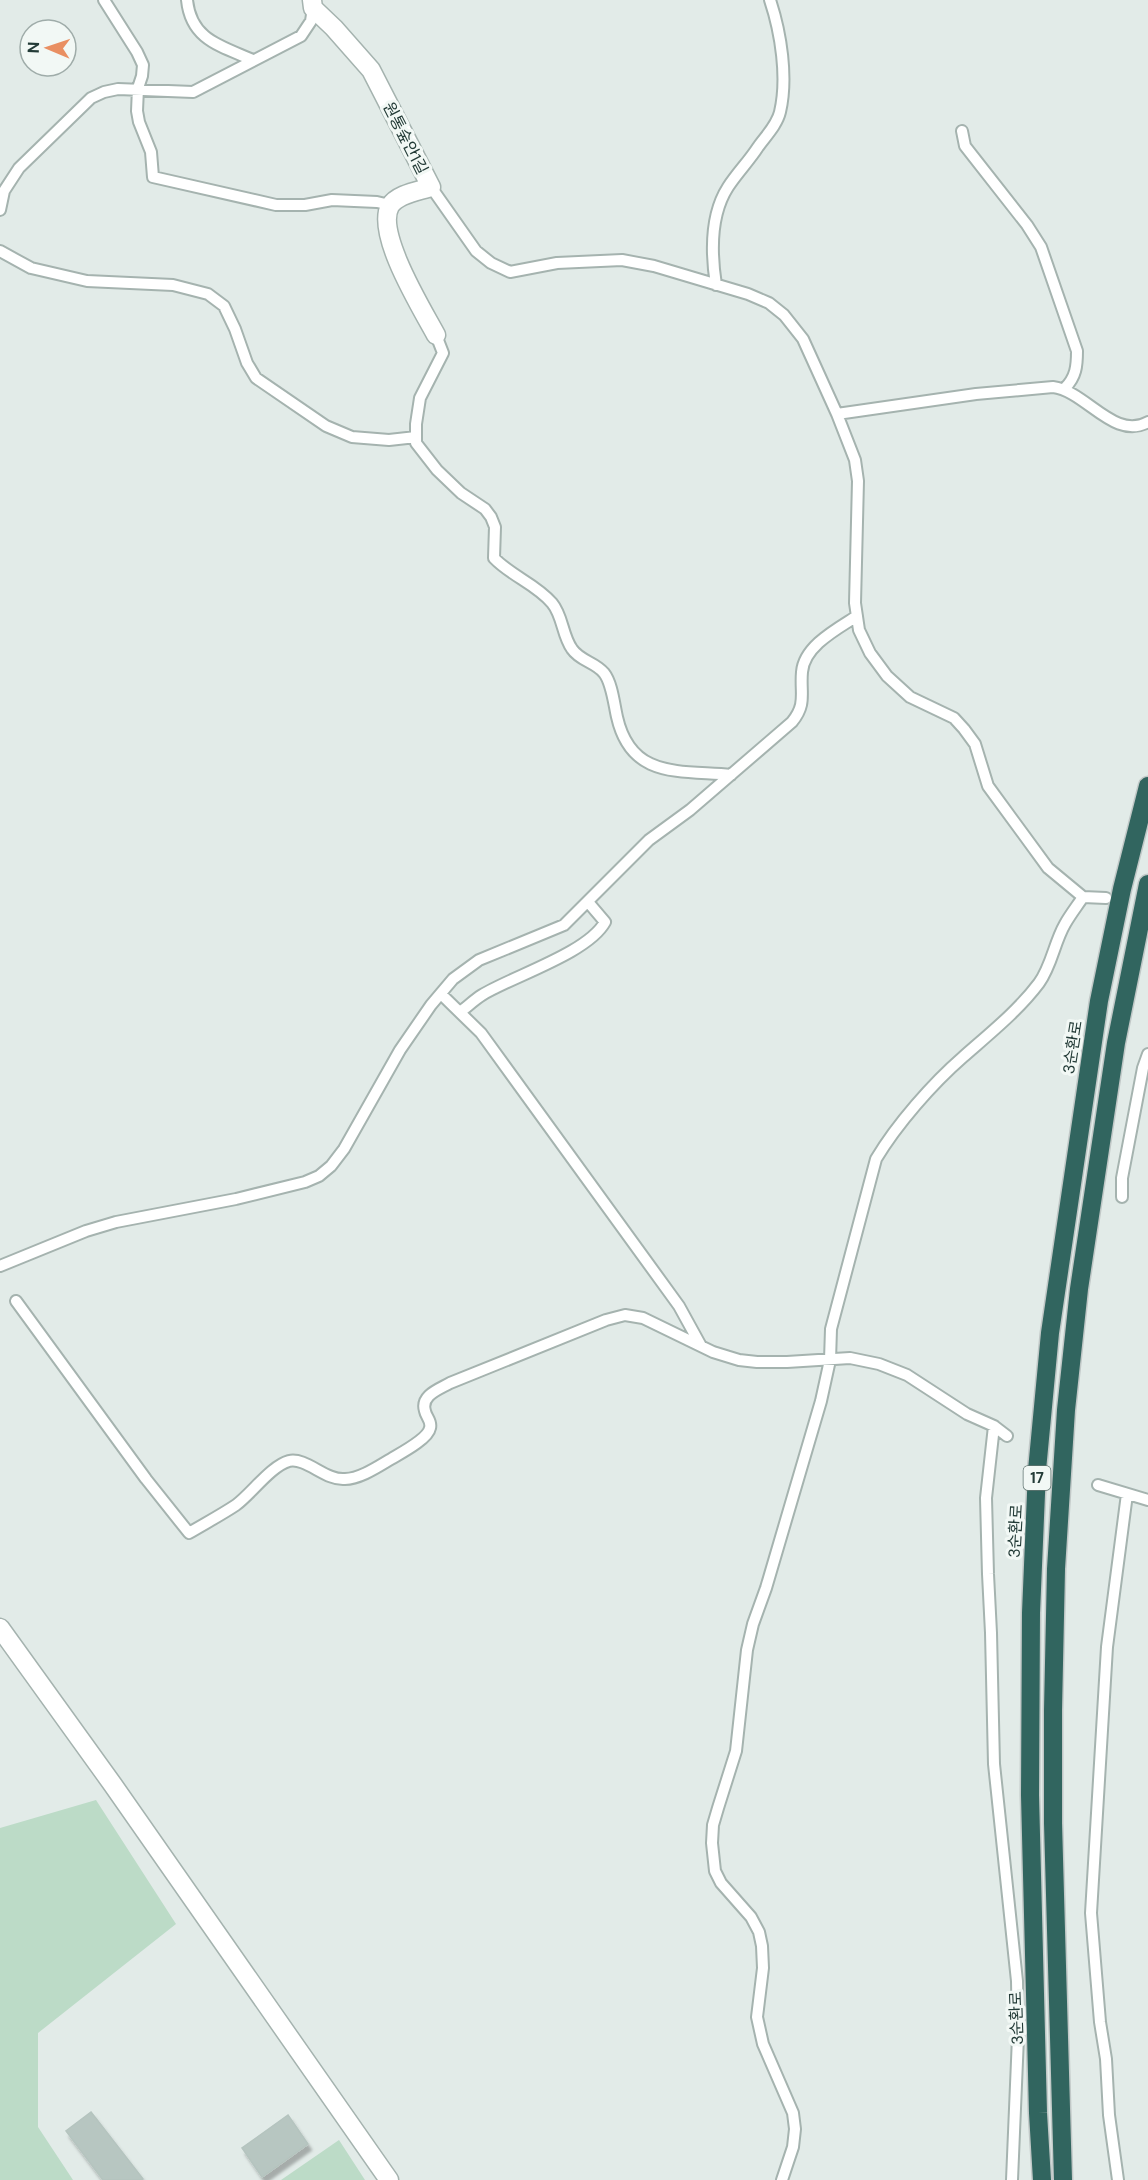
<svg xmlns="http://www.w3.org/2000/svg" width="1148" height="2180" font-family="'DM Sans','Noto Sans KR',sans-serif">
<style>
.green{fill:#bcdbc7}
.building{fill:#b7c6c1;stroke:#b5c4bf;stroke-width:1.5;filter:url(#shadow)}
.lines{fill:none;stroke-linecap:round;stroke-linejoin:round}
.lane-casing{stroke:#a5b3af;stroke-width:14}
.street-casing{stroke:#a5b3af;stroke-width:21}
.highway-casing{stroke:#c1c8c7;stroke-width:21}
.lane{stroke:#fff;stroke-width:10}
.street{stroke:#fff;stroke-width:18}
.highway{stroke:#31655f;stroke-width:18}
.labels{text-anchor:middle;stroke-width:6;stroke-linejoin:round;paint-order:stroke}
.shield{fill:#f2f8f5;stroke:#617470;stroke-width:1.5}
.shield-label{font-size:15px;font-weight:bold;fill:#233b37}
.street-label{font-size:16px;fill:#233b37;stroke:#f2f8f5}
</style>
<defs>
<filter id="shadow"><feDropShadow dx="3.5" dy="6" stdDeviation="1.5" flood-color="#0004"/></filter>
</defs>
<rect width="100%" height="100%" fill="#e2ebe8"/>
<!-- green -->
<path class="green" d="M96 1800 176 1924 38 2033V2127L73 2180H0V1828Z
M339 2140 365 2180H281Z"/>
<!-- building -->
<path class="building" d="M91 2112 143 2179 142 2180H103L66 2131Z
M288 2115 308 2144 262 2177 242 2148Z"/>
<g class="lines">
<defs>
<path id="lane" d="M104 0 137 52 143 65 142 76 138 88 137 111 139 122 151 152 153 177 276 205H305L332 200 377 202 390 205
M187 0C191 40 221 46 253 60
M962 131 965 146 1027 225 1041 247 1077 351C1077 366 1076 377 1065 388
M431 187 476 251 491 263 510 272 557 263 622 260 654 266 748 294 769 303 784 315 803 339 837 414 855 460 858 481 855 603 859 630 870 653 887 676 910 697 954 718 964 729 975 744 988 786 1048 868 1083 897 1106 898
M0 210 4 191 19 168 91 98 104 92 118 89 193 92 301 36 311 21 313 8
M0 251 31 268 87 281 173 285 208 294 224 306 235 329 247 363 256 378 326 426 352 437 389 440 416 437
M716 285C711 253 710 215 728 187 737 173 749 161 758 147 765 137 777 125 780 112 788 78 781 33 770 0
M436 335 443 353 420 398 416 424V443L437 470 461 493 485 509 491 517 495 527 494 558C511 576 536 584 552 603 563 616 562 635 572 649 580 661 595 662 604 673 612 683 614 704 617 717 631 779 679 770 731 775
M837 414 976 394 1053 387C1086 391 1114 441 1148 422
M441 994 481 1033 679 1306 701 1346
M460 1012C467 1007 474 1000 482 995 513 976 588 953 605 922L588 902
M1122 1197V1178L1143 1068 1148 1054
M0 1266 86 1231 116 1222 236 1199 305 1182 319 1176 331 1166 344 1149 400 1050 431 1005 453 979 479 960 564 925 649 840 690 810 792 722C807 704 800 693 802 672 804 646 837 629 857 616
M16 1301 146 1479 189 1533C204 1524 221 1515 236 1505 252 1493 271 1466 289 1461 306 1457 326 1481 345 1479 360 1479 379 1466 391 1459 401 1453 428 1439 430 1428 432 1421 426 1417 425 1411 420 1395 440 1389 450 1383L606 1320 625 1315 643 1318 713 1352 739 1360 757 1362H787L850 1358 879 1364 907 1375 967 1414 994 1426 986 1498 988 1574 991 1633 994 1764 1017 1981 1018 2037 1012 2180
M994 1426 1007 1436
M1098 1485 1148 1500
M782 2180 793 2147 795 2129 793 2113 763 2044 757 2017 763 1968 762 1946 759 1932 751 1917 721 1883 715 1871 712 1843 713 1825 718 1808 736 1751 747 1650 753 1624 766 1588 821 1401 830 1360 831 1329 876 1159C897 1124 932 1084 963 1057 989 1034 1018 1011 1039 983 1052 965 1054 943 1065 924 1070 915 1077 906 1083 897
M1118 2180 1109 2115 1106 2059 1100 2022 1091 1913 1107 1647 1127 1494"/>
<path id="street" d="M312 0 313 8 334 28 371 70 431 187C419 191 397 194 390 206 375 233 422 309 436 335
M0 1628 113 1785 389 2180"/>
<path id="highway" d="M1042 2180 1038 2113 1030 1795 1031 1613 1037 1470 1050 1333 1099 1001 1122 889 1148 786
M1063 2180 1053 1823V1710L1056 1569 1066 1410 1079 1289 1116 1043 1148 884"/>
</defs>
<!-- lane casing -->
<use href="#lane" class="lane-casing"/>
<!-- street casing -->
<use href="#street" class="street-casing"/>
<!-- highway casing -->
<use href="#highway" class="highway-casing"/>
<!-- lane -->
<use href="#lane" class="lane"/>
<!-- street -->
<use href="#street" class="street"/>
<!-- highway -->
<use href="#highway" class="highway"/>
</g>
<g class="labels">
<!-- shield labels -->
<rect class="shield" x="1023.5" y="1466" width="27" height="24" rx="4.5"/>
<g class="shield-label">
<text x="1037" y="1483">17</text>
</g>
<!-- street labels -->
<g class="street-label">
<text transform="translate(406 138) rotate(63)" y="6">원통숲안1길</text>
<text transform="translate(1072 1047) rotate(-81)" y="6">3순환로</text>
<text transform="translate(1015 1531) rotate(-87)" y="6">3순환로</text>
<text transform="translate(1016 2018) rotate(-92)" y="6">3순환로</text>
</g>
</g>
<!-- north arrow -->
<g transform="translate(48 48) rotate(272)"><circle r="28" fill="#f2f8f5" stroke="#9faca9" stroke-width="1.5"/>
<path d="M0-4.5L10 22L0 15L-10 22Z" fill="#e98f62"/>
<text y="-9" font-size="16" font-weight="bold" text-anchor="middle" fill="#233b37">N</text>
</g>
</svg>
